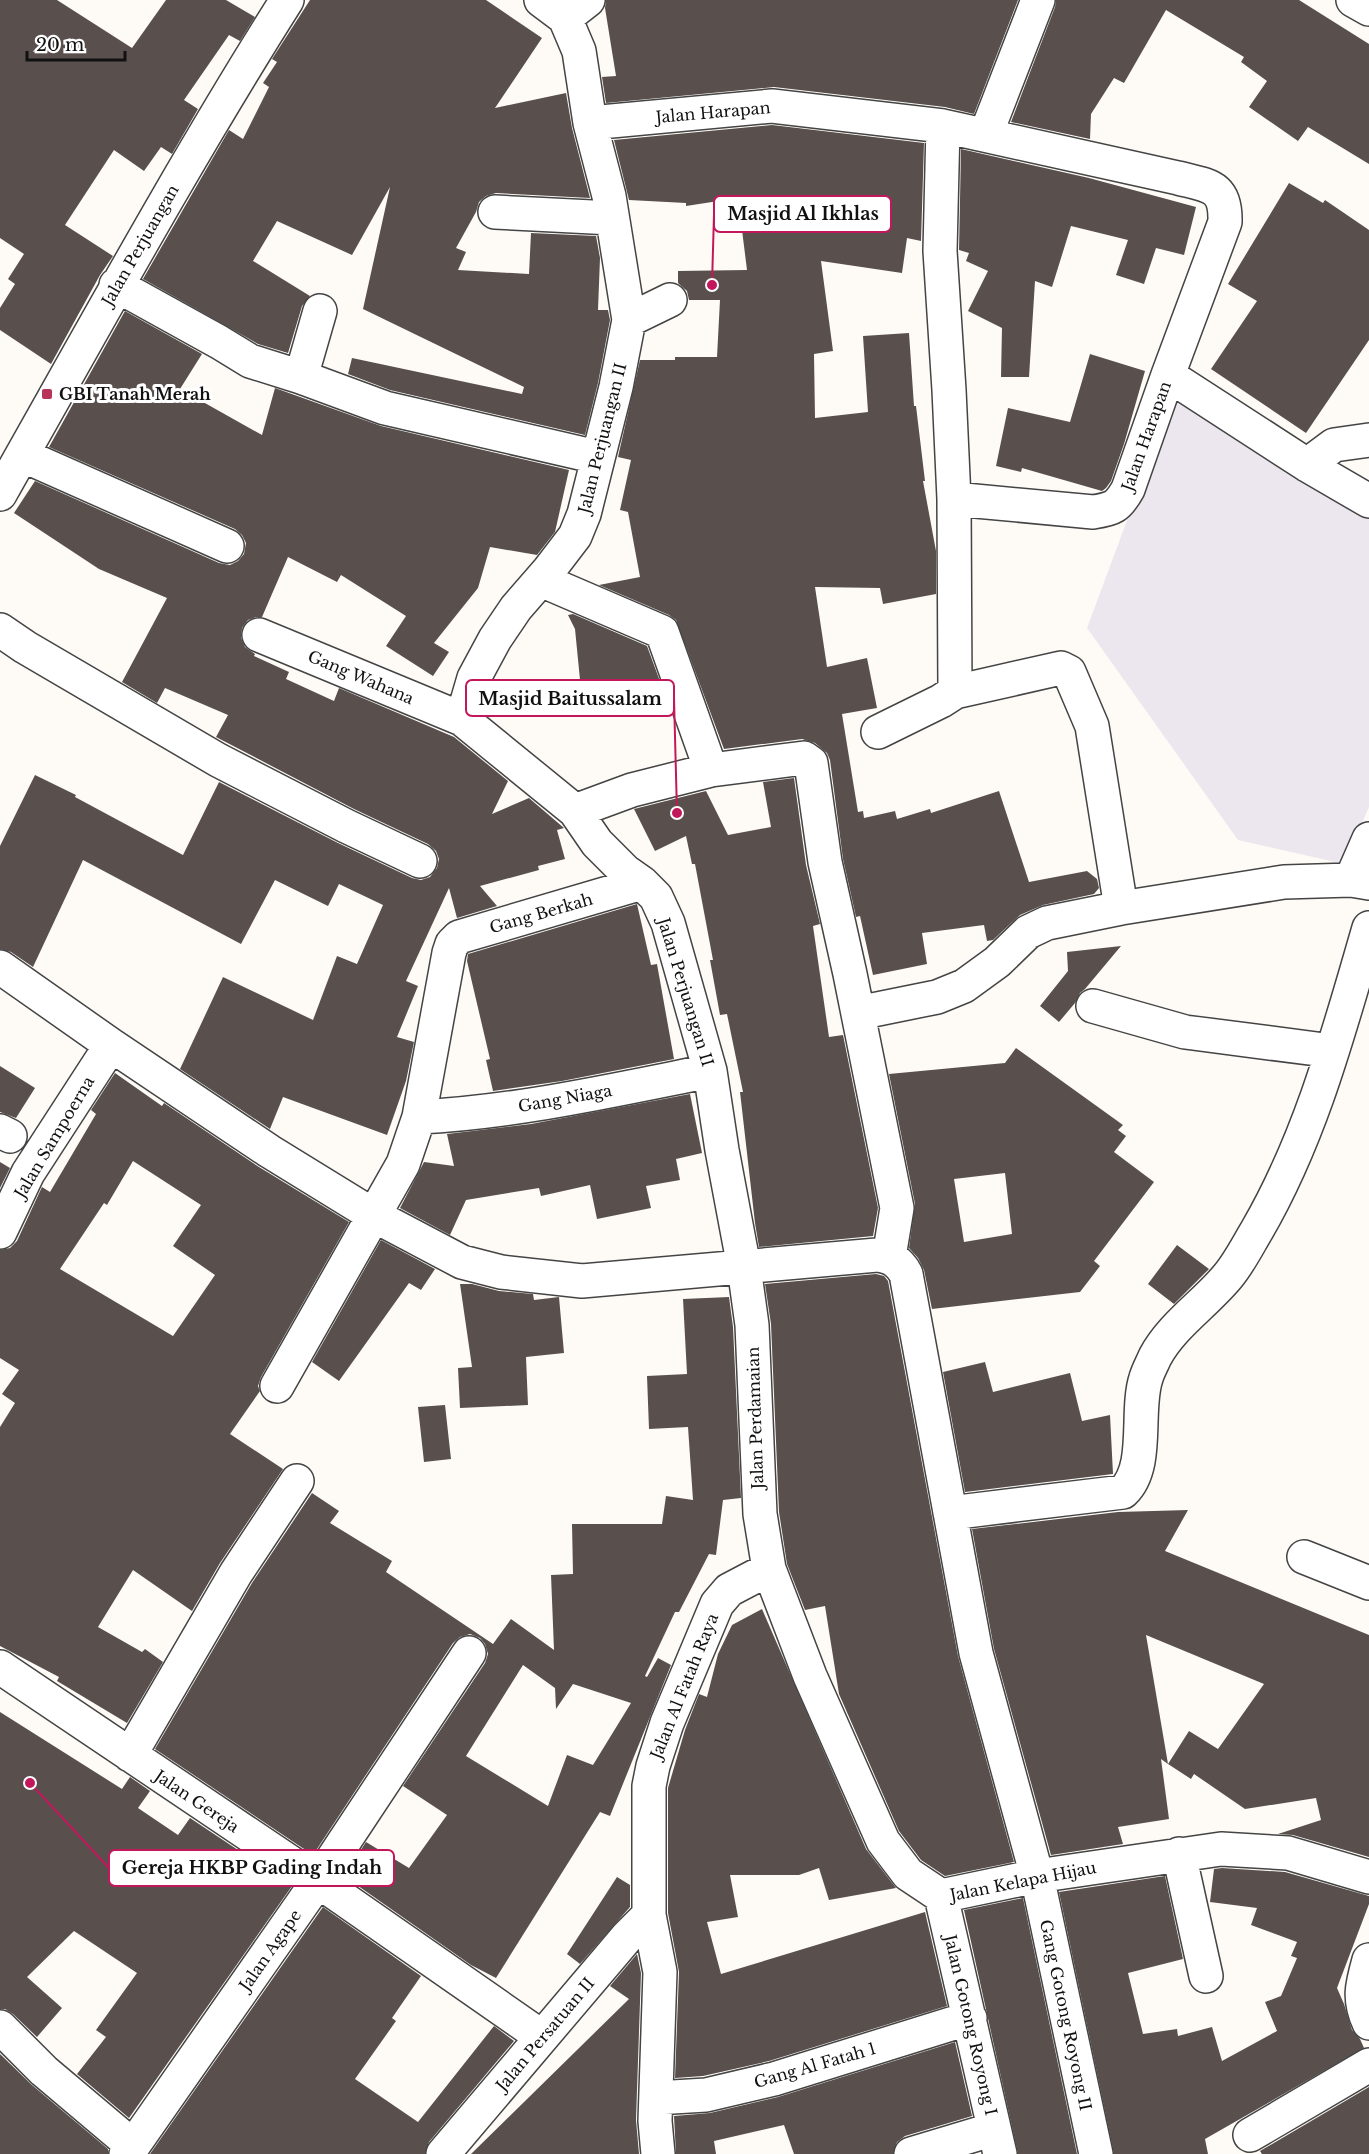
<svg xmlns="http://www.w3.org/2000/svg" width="1369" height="2154" font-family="'Libre Baskerville',serif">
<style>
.industrial{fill:#ece7ee}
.building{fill:#59504e;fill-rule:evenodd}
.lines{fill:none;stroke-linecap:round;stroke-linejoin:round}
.minor-casing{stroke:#444;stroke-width:36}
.minor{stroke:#fff;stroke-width:33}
.poi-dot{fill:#b73358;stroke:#fff;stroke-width:2}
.labels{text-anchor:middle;stroke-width:6;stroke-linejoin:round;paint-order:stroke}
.street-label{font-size:16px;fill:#111;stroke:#fff}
.poi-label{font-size:16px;font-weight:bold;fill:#111;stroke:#fff;text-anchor:start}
.leader{fill:none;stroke:#c2185b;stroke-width:2}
.callout-dot{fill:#c2185b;stroke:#fff;stroke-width:2}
.callout{fill:#fff;stroke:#c2185b;stroke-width:2}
.callout-label{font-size:18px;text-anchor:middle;font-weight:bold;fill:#111}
</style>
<rect width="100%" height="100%" fill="#fefbf6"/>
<!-- industrial -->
<path class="industrial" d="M1174 394 1369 516V807L1344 864 1238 840 1087 628Z"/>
<!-- building -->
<path class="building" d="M0 0H57L132 48 166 0H226L255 17 240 41 229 35 184 100 198 109 172 154 161 147 144 171 114 150 65 225 113 256 100 275 51 364 0 330V308L15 284 8 279 24 254 0 238Z
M310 0H486L542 38 495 108 566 93 572 128 590 198 496 193 486 196 479 202 476 212 456 248 466 252 458 270 529 274 531 233 596 236 600 258 598 310H608L610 320 598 383 585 435 390 390 348 374 352 358 522 394 524 387 363 309 390 187 352 255 277 221 253 261 310 296 302 306 288 353 258 344 143 279 229 130 243 139 269 87 263 83 277 62 272 59Z
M606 0H1018L974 114 945 107 774 87 606 103 602 77 616 76 605 8Z
M1056 0H1299L1369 44V164L1308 127 1298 141 1249 107 1267 81 1241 62 1244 57 1166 10 1124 83 1114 78 1091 114 1090 139 1011 122 1055 7Z
M772 125 924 143 921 241 907 238 902 273 821 261 833 351 814 354 815 418 868 412 863 336 909 333 914 406H916L925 481H923L936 551V594L883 604 880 588 815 587 827 667 867 658 877 708 842 714 858 812 863 811 864 818 895 811 897 819 930 809 931 813 999 791 1029 882 1087 871 1097 879 1099 888 1094 894 1043 905 1020 915 993 940 987 941 984 925 922 933 927 964 873 975 860 916 856 917 843 859 830 760 827 753 815 743 802 739 724 749 676 620 669 615 599 585 640 577 628 512 620 510 631 460 618 457 640 360H675V357H717L720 300H689L687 291 678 283V271L747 270 738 198 686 206V203L629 200 614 140Z
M961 149 1089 178 1196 207 1184 255 1156 248 1144 284 1116 275 1128 240 1071 226 1052 287 1035 281 1029 377H1001L1002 328 968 311 988 271 966 261 969 253 959 250Z
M1289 183 1323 203 1325 200 1369 230V340L1306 433 1211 369 1257 301 1228 284Z
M125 311 202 354 180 389 262 435 275 388 381 426 569 470 555 532 537 555 490 547 478 588 434 643 449 652 433 676 386 646 406 616 341 575 337 582 288 557 262 617H256L248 620 242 628 241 638 245 647 255 654 254 656 289 672 286 679 334 701 339 688 454 737 508 781 492 814 529 798 564 828 557 830 565 859 538 866 539 870 480 886 497 906 457 918 449 888 406 981 418 986 397 1037 414 1042 406 1081 387 1135 283 1097 270 1129 180 1069 223 977 313 1020 337 956 357 964 383 905 339 884 328 906 275 880 241 944 83 860 33 967 11 952 0 949V846L35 775 76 795 75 797 183 855 219 782 338 843 412 878 421 880 430 877 437 868 439 859 436 851 428 844 354 809 216 737 228 715 165 688 157 703 122 682 167 598 99 569 14 513 35 481 219 563 230 565 238 561 244 554 246 543 242 535 235 529 49 447Z
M1090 354 1145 371 1124 444 1111 481 1106 488 1102 491 1022 468 1021 472 996 466 1008 408 1070 422Z
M573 614 647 646 665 695 660 703 621 679 581 690 575 629 568 615Z
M794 778 806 865 820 924 813 926 829 1037 843 1035 878 1208 873 1236 759 1247 755 1223 740 1092H743L727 1014 720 1015 710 960H713L695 864H692L686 836 655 851 634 809 706 791 728 835 771 827 763 782Z
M637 904 651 965 657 964 674 1059 562 1081 493 1091 486 1060 490 1059 467 961 468 954Z
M1121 946 1085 989 1080 993 1075 1003 1059 1022 1040 1006 1068 971 1067 952Z
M1016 1048 1123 1125 1118 1130 1126 1136 1114 1152 1154 1182 1094 1261 1100 1266 1080 1292 932 1309 924 1270 918 1258 909 1248 915 1204 889 1074 1005 1063ZM1005 1173 1012 1234 964 1242 954 1179Z
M0 1066 35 1088 16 1118 0 1112Z
M115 1073 162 1106 164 1103 259 1167 349 1222 261 1377 258 1386 260 1391 230 1434 283 1469 220 1563 192 1611 133 1570 98 1627 142 1652 145 1649 163 1662 127 1723 57 1681 59 1677 0 1646V1427L15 1403 2 1394 19 1370 0 1358V1250L10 1248 17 1241 42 1187 50 1192 96 1114 91 1110ZM133 1161 201 1205 173 1246 215 1275 173 1336 60 1269 104 1203 107 1205Z
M690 1094 702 1153 676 1159 680 1180 646 1186 651 1208 597 1219 590 1185 541 1196 539 1188 466 1200 450 1235 400 1208 424 1162 454 1166 447 1134 531 1124Z
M0 1162 10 1168 0 1188Z
M381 1240 435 1269 421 1290 409 1283 339 1381 312 1362Z
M1177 1245 1209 1269 1174 1304 1148 1284Z
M876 1274 884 1276 888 1281 958 1656 1014 1862 945 1876 921 1860 899 1831 839 1694 825 1606 805 1610 787 1564 779 1512 771 1324 765 1284Z
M460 1284H472L499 1291 533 1294 534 1300 559 1297 564 1353 526 1357 528 1405 460 1408 458 1368 472 1367Z
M729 1297 733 1327 741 1498 723 1500 716 1555 709 1554 679 1612H675L645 1676 647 1677 658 1658 671 1665 610 1816 600 1812 496 1978 471 1965 344 1876 366 1842 409 1868 447 1815 403 1786 485 1663 488 1654 485 1644 480 1638 470 1634 460 1637 453 1643 313 1855 155 1749 252 1583 312 1493 339 1511 330 1523 392 1561 386 1572 493 1644 511 1619 554 1650 551 1575 573 1574 572 1524H662L666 1496 693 1500 688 1427 649 1429 647 1376 687 1374 683 1299ZM523 1665 555 1688 556 1709 573 1684 631 1703 593 1765 567 1755 548 1806 466 1756Z
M985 1362 993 1392 1070 1373 1082 1421 1110 1415 1113 1474 965 1492 943 1372Z
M445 1405 451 1459 424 1462 418 1407Z
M1188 1510 1165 1551 1369 1635V1857L1293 1835 1278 1834 1321 1820 1316 1798 1245 1809 1194 1774 1191 1779 1168 1764 1189 1731 1218 1749 1264 1684 1146 1635 1168 1764 1161 1759 1169 1819 1118 1827 1123 1844 1051 1855 994 1649 972 1529 1118 1512Z
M762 1609 866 1849 896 1888 829 1900 819 1868 799 1875H730L738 1917 707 1922 721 1974 925 1912 947 2006 769 2061 703 2076 675 2078 679 1972 668 1913V1788L685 1730 699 1694 707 1697 718 1654 732 1625Z
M0 1712 122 1789 130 1777 150 1791 138 1808 178 1835 190 1818 292 1886 129 2118 77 2074 106 2037 96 2030 137 1973 74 1931 27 1977 62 2008 37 2037 13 2014 5 2009H0Z
M1222 1868 1285 1872 1369 1896V1904L1337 1988 1344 2004 1352 2030 1360 2039 1364 2048 1205 2139 1208 2154H1114L1059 1892 1165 1876 1183 1959 1128 1973 1143 2034 1177 2029 1178 2036 1212 2027 1222 2061 1277 2031 1265 2002 1281 1996 1297 1958 1291 1956 1297 1942 1251 1925 1257 1908 1210 1902 1214 1869Z
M617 1877 630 1885V1907L580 1964 567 1954Z
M1023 1898 1077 2154H1018L964 1910Z
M323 1907 421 1976 392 2018 396 2021 355 2079 418 2122 494 2026 514 2041 429 2142 425 2154H150Z
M637 1954 641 1973 636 2120 639 2154H471L629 1999 610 1986Z
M955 2042 972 2116 905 2136 897 2142 893 2154H794L784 2125 714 2141 716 2154H676L674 2116 710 2113 778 2097Z
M0 2054 32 2085 108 2149V2154H0Z
M1369 2087V2154H1262L1260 2151Z"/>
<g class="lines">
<defs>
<path id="minor" d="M541 0 565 18 579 51 590 123 609 196 629 320 616 387 584 514 575 536 549 570 516 608 495 639 474 678 462 719 575 811 597 843 625 871 642 883 656 897 668 923 710 1071 722 1150 744 1267 752 1325 760 1514 769 1569 810 1676 883 1841 908 1874 941 1896 1037 1876 1221 1849 1288 1853 1369 1877
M1353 0 1369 9
M565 18 588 0
M590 123 772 106 943 126 1178 178C1209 186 1226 185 1225 222L1168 375 1128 489C1118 507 1113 509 1093 512L954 499 949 390 940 251 943 126
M986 134 1038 0
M495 212 612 218
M116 285 219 342 250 361 301 377
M320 311 301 377 385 408 597 457
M629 320 670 300
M1168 375 1307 465 1369 501
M22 455 227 546
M1307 465 1334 445 1369 440
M0 494C94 328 185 161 287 0
M954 499 955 692
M541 580 662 632 711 770
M0 630 25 647 218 760 346 826 420 861
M259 635 462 719
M878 732 941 701 955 692 1061 668 1069 672 1092 726 1121 908
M575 811 632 790 711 770 804 758 811 763 825 862 850 974 897 1208 889 1257
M1351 880 1369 839
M0 967 111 1045 269 1151 373 1215 462 1262 501 1272 582 1281 877 1255C891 1257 899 1261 906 1274L976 1653 1037 1876 1096 2154
M1093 1006 1185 1032 1332 1051
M858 1013 937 997 964 986 997 962 1028 932 1047 923 1121 908 1284 882 1351 880 1369 883
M419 1117C517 1112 614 1090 710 1071
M0 1131 10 1136
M0 1232 28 1173 111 1045
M277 1386 403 1164 419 1117 449 953 452 944 459 937 642 883
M950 1513 1123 1492C1150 1467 1135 1411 1146 1378 1148 1371 1152 1364 1155 1357 1172 1325 1205 1304 1228 1276 1239 1263 1248 1245 1257 1230 1311 1137 1339 1031 1369 928
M1304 1557 1369 1583
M0 1667 318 1881 542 2037
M130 1755 236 1573 297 1481
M1179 1854 1206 1976
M941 1896 1000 2154
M1369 1960C1362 1985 1358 1999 1369 2023
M0 2027 44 2071 133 2146
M656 2098 706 2095 774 2079 970 2018
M1250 2135 1369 2065
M126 2154 133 2146 318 1881 469 1653
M443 2154 627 1937 649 1915
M658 2154 655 2121 660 1972 649 1915V1786L653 1766 667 1723 717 1604 729 1590 769 1569
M911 2154 994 2129"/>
</defs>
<!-- minor casing -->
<use href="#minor" class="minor-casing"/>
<!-- minor -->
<use href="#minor" class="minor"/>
</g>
<!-- markers -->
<rect class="poi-dot" x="41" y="388" width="12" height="12" rx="3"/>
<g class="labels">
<!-- street labels -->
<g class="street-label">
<text transform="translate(713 112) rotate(-5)" y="6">Jalan Harapan</text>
<text transform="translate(140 245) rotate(-60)" y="6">Jalan Perjuangan</text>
<text transform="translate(1146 436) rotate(-70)" y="6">Jalan Harapan</text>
<text transform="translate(602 438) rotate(-76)" y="6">Jalan Perjuangan II</text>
<text transform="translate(361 677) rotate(23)" y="6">Gang Wahana</text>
<text transform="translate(541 913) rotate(-16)" y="6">Gang Berkah</text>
<text transform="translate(686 992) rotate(73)" y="6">Jalan Perjuangan II</text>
<text transform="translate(565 1098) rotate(-10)" y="6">Gang Niaga</text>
<text transform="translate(54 1137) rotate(-59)" y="6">Jalan Sampoerna</text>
<text transform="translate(755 1418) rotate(-92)" y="6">Jalan Perdamaian</text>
<text transform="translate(684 1686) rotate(-68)" y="6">Jalan Al Fatah Raya</text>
<text transform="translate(197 1801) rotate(34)" y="6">Jalan Gereja</text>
<text transform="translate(1023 1881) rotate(-11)" y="6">Jalan Kelapa Hijau</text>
<text transform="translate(270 1950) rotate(-55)" y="6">Jalan Agape</text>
<text transform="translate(1066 2015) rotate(78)" y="6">Gang Gotong Royong II</text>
<text transform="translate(971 2025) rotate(77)" y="6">Jalan Gotong Royong I</text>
<text transform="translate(545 2034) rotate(-50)" y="6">Jalan Persatuan II</text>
<text transform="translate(815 2065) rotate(-16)" y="6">Gang Al Fatah 1</text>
</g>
<!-- poi labels -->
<g class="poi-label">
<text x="59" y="400">GBI Tanah Merah</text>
</g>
</g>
<!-- callouts -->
<path class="leader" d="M712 285L714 214M677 813L674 698M30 1783L109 1868"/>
<g class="callout-dot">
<circle cx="712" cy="285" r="6"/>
<circle cx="677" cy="813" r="6"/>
<circle cx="30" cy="1783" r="6"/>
</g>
<g class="callout">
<rect x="714" y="196" width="177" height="36" rx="6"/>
<rect x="466" y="680" width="208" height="36" rx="6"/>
<rect x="109" y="1850" width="285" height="36" rx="6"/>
</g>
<g class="callout-label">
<text x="803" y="220">Masjid Al Ikhlas</text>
<text x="570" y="705">Masjid Baitussalam</text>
<text x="252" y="1874">Gereja HKBP Gading Indah</text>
</g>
<!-- scale -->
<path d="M27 51v9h98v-9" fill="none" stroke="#111111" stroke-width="3"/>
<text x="36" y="51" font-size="18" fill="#111111" stroke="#ffffff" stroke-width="4.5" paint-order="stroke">20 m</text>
</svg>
